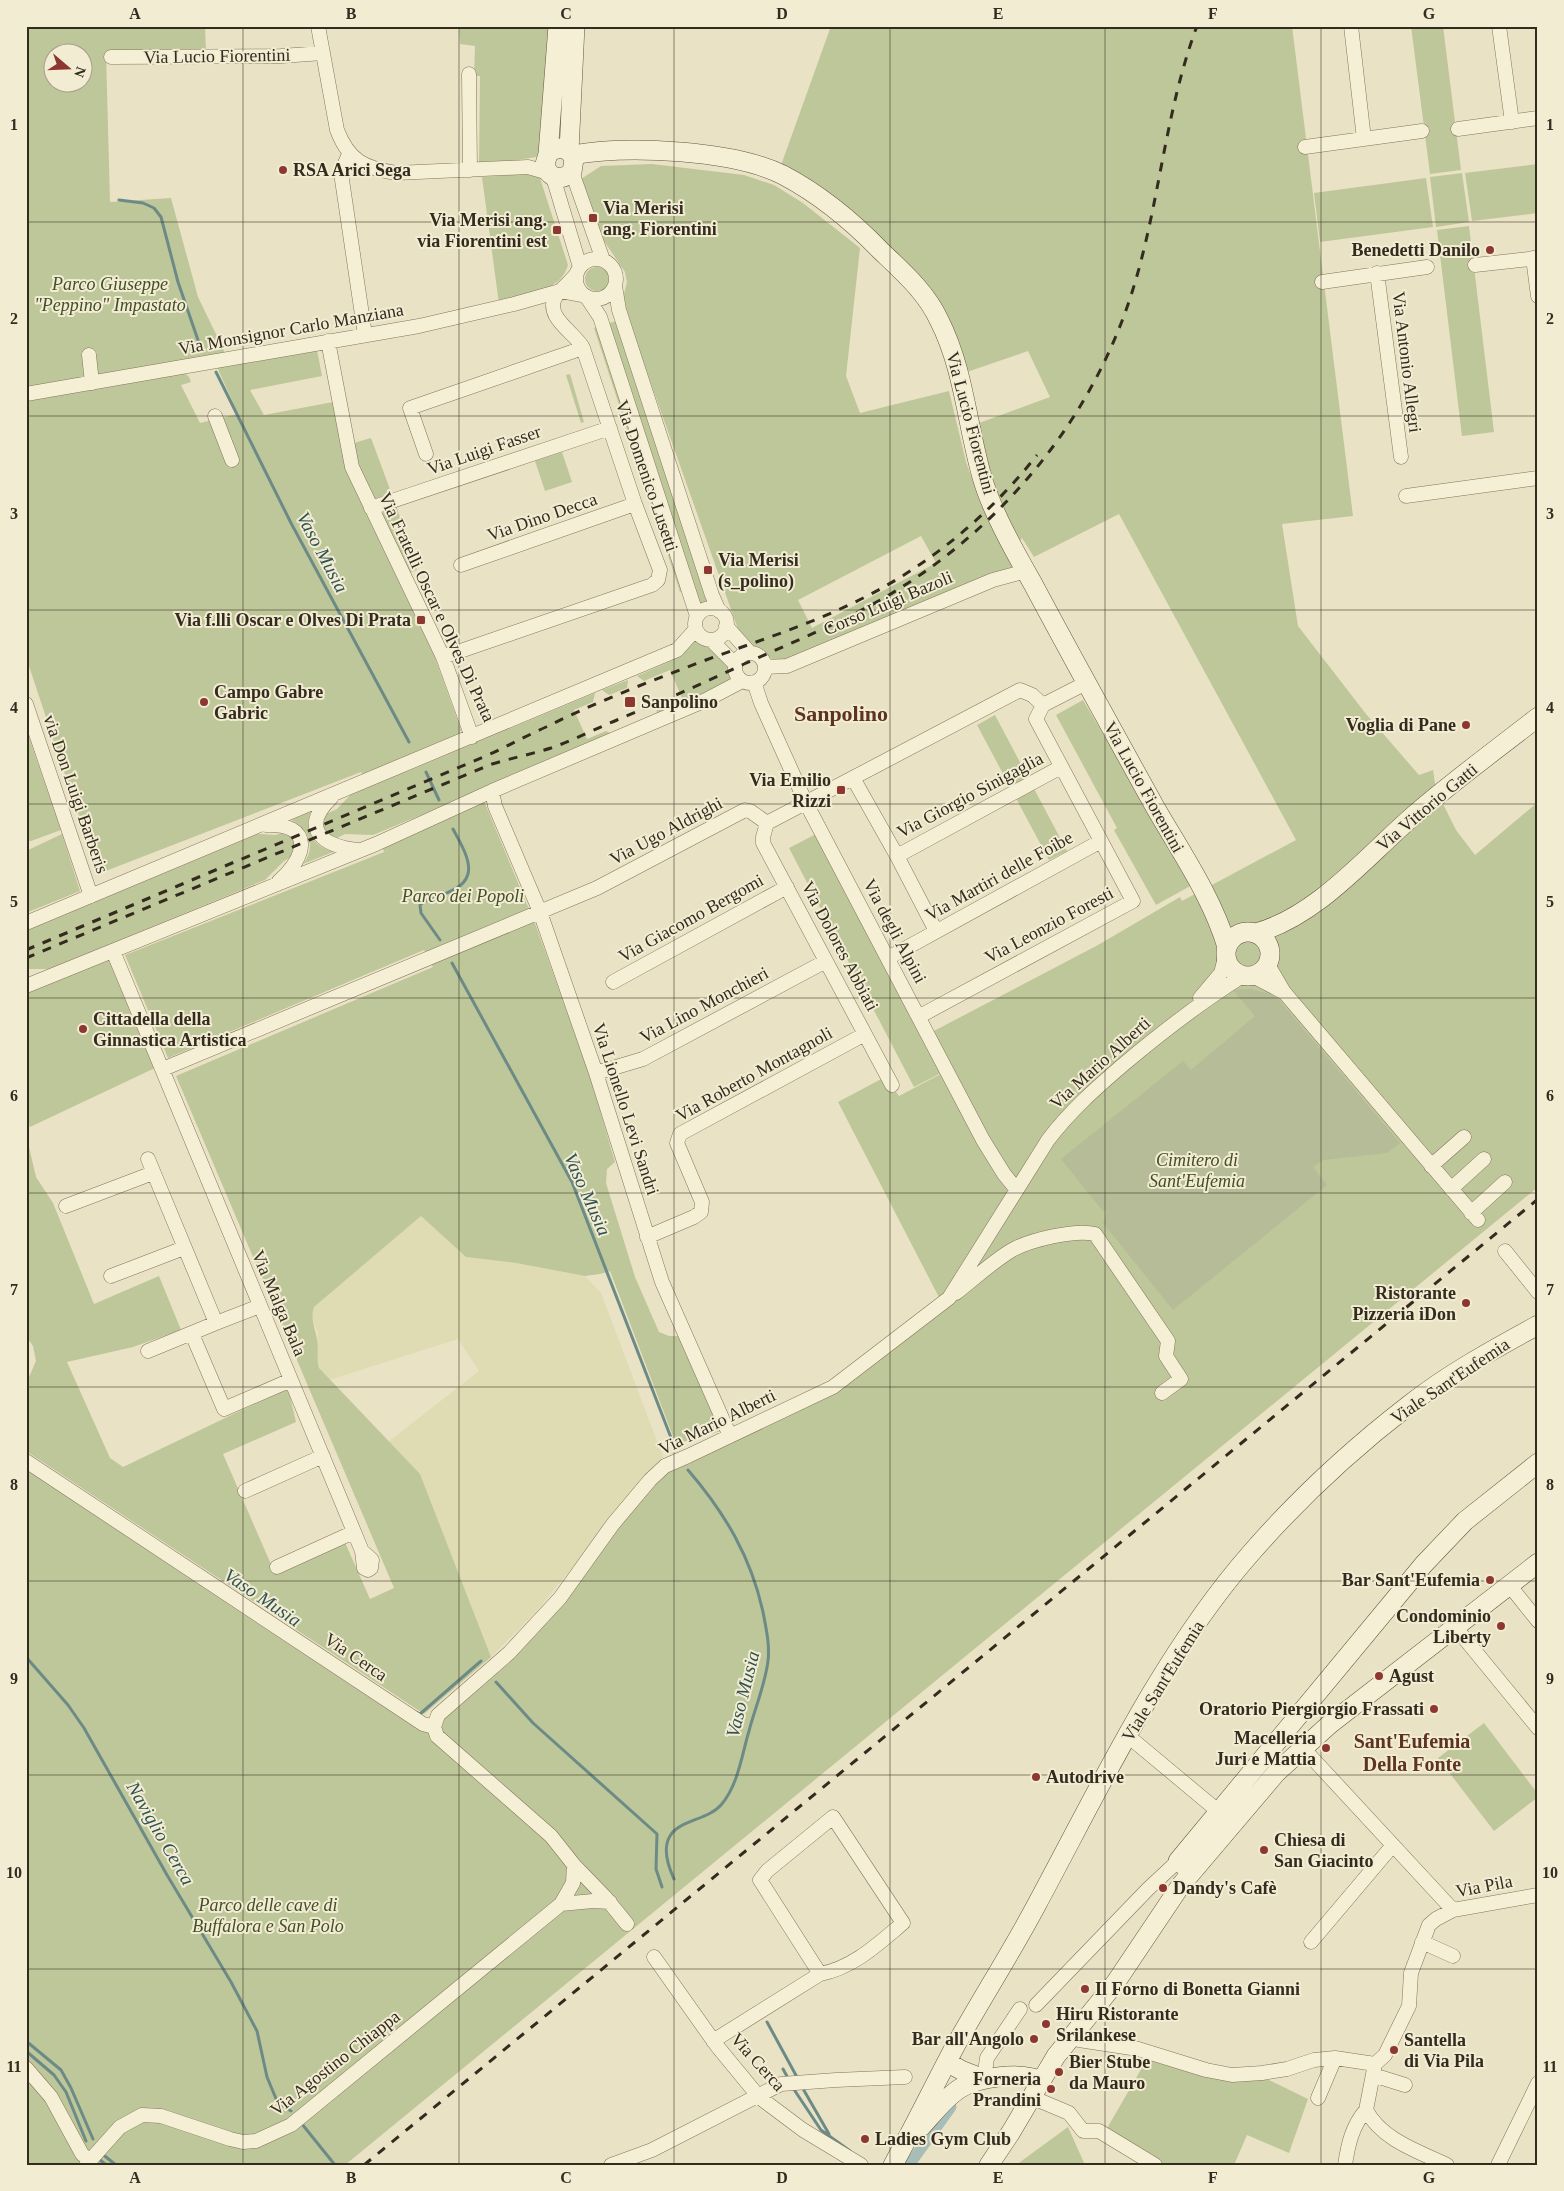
<svg xmlns="http://www.w3.org/2000/svg" width="1564" height="2191" font-family="Georgia,serif">
<style>
.farmland{fill:#dfdbb2}
.green{fill:#bec799;fill-rule:evenodd}
.cemetery{fill:#b5bc97}
.lines{fill:none;stroke-linecap:round;stroke-linejoin:round}
.stream{stroke:#6d8b86;stroke-width:3}
.canal{stroke:#a6bdb8;stroke-width:11}
.street-casing{stroke:#83745c;stroke-width:15}
.secondary-casing{stroke:#65553f;stroke-width:20}
.street{stroke:#f5efd6;stroke-width:14}
.secondary{stroke:#f5efd6;stroke-width:19}
.rail{stroke:#342b1f;stroke-width:3;stroke-dasharray:9 9;stroke-linecap:butt}
.grid{fill:none;stroke:#342b1f;stroke-width:1;stroke-opacity:0.55}
.poi-dot{fill:#8c3831;stroke:#f2ecd3;stroke-width:2}
.labels{text-anchor:middle;stroke-width:4;stroke-linejoin:round;paint-order:stroke}
.street-label{font-size:18px;fill:#342b1f;stroke:#f2ecd3}
.poi-label{font-size:18px;font-weight:bold;fill:#342b1f;stroke:#f2ecd3;text-anchor:start}
.park-label{font-size:18px;font-style:italic;fill:#424f27;stroke:#f2ecd3}
.water-label{font-size:19px;font-style:italic;fill:#2f5253;stroke:#f2ecd3}
.quarter-label{font-size:20px;font-weight:bold;fill:#5d3322;stroke:#f2ecd3}
.district-label{font-size:22px;font-weight:bold;fill:#5d3322;stroke:#f2ecd3}
.neatline{fill:none;stroke:#342b1f;stroke-width:2}
.grid-label{font-size:16px;text-anchor:middle;font-weight:bold;fill:#342b1f}
</style>
<rect width="100%" height="100%" fill="#eae2c4"/>
<!-- farmland -->
<path class="farmland" d="M421 1216 466 1257 516 1263 585 1276 601 1293 663 1457 534 1614 491 1657 420 1474 388 1442 479 1371 458 1339 329 1380 319 1368 316 1359 318 1333 311 1315 314 1307Z"/>
<!-- green -->
<path class="green" d="M26 26H205L206 51 106 53 110 202 171 198 198 297 228 359 26 394ZM52 52H82V82H52Z
M459 26H551L540 154 536 157 481 166 479 163 480 76H474L475 46 460 44Z
M831 26H1292L1353 516 1282 524 1298 626 1366 714 1419 775 1433 770 1436 790 1456 830 1475 855 1538 802V1187L345 2165H26V1465L424 1729 507 1658 666 1468 835 1392 944 1307 838 1102 885 1077 899 1096 952 1068 932 1032 1098 945 1180 897 1182 901 1296 840 1119 514 1034 557 1022 538 1016 547 1024 570 786 665C767 658 753 647 739 632L626 313 623 298 627 282 625 272 602 238 581 179 601 166 652 164 744 175 774 185 803 203 860 248 846 376 860 413 949 391 966 462 973 481 991 474 979 423 1050 397 1028 351 967 372 949 318 935 300 780 168ZM921 536 936 563 812 628 798 600Z
M1411 26H1443L1461 170 1430 174Z
M1538 164V213L1472 221 1465 173Z
M531 173 540 178 568 265C560 293 523 296 499 304L482 177Z
M1462 173 1469 222 1436 227 1430 177Z
M1426 178 1433 227 1320 242 1314 193Z
M1469 226 1494 432 1462 436 1437 230Z
M585 279a12 12 0 1 1 24 0a12 12 0 1 1-24 0Z
M616 321 710 602 698 607 606 324Z
M599 326 685 590 680 592 594 328Z
M317 350 322 376 250 390 264 415 333 402 347 473 434 655 461 730 457 739 364 777 361 772 98 874 26 657V398L182 370 189 377 191 382 181 385 200 423 238 414 217 367Z
M570 374 584 422 581 423 566 375Z
M371 438 391 492 375 501 357 466 354 443Z
M562 452 572 482 545 491 535 461Z
M396 505 417 570 406 574 379 513Z
M694 637C711 652 730 653 730 681L656 718 657 709 682 698 670 670 644 681 637 676 673 660Z
M628 680 627 688 609 695 602 690Z
M595 693 593 702 574 710 587 739 606 731 614 735 373 835 345 834 335 839 326 835 321 824 324 815 337 809 356 789 408 771Z
M1083 700 1192 885 1156 905 1114 830 1117 828 1056 715Z
M995 715 1067 851 1049 860 977 725Z
M26 729 61 830 31 841H26V821L29 820 26 813Z
M484 801 536 926 590 1076 615 1162 607 1169 606 1183 635 1277 659 1332 669 1336H679L721 1431 676 1444 610 1271 600 1274 585 1276 516 1263 466 1257 421 1216 314 1307C310 1319 315 1327 317 1339 319 1349 316 1358 319 1368L420 1474 491 1657 424 1714 26 1451V1384L36 1361 33 1346 26 1336V1134L36 1177 53 1203 94 1304 159 1276 181 1330 133 1347 67 1362 110 1458 123 1467 288 1388 296 1422 223 1454 273 1569 343 1538 370 1599 394 1588 176 1076 433 967 424 950 168 1058 125 955 384 852 382 846Z
M315 806C302 827 310 845 333 852L303 864C318 845 307 825 286 818Z
M285 832 297 841 293 856 284 861 265 880 49 969H26V929L248 833 275 835Z
M62 834 80 891 26 913V851Z
M816 834 941 1073 914 1087 789 848Z
M111 958 155 1068 30 1127 26 1119V991Z
M1484 1723 1538 1794V1797L1494 1831 1438 1758Z
M1150 2054 1265 2078 1308 2099 1289 2153 1247 2135 1234 2165H1165L1106 2130Z
M1068 2127 1085 2165H1016Z"/>
<!-- cemetery -->
<path class="cemetery" d="M1250 989 1267 993 1278 999 1400 1143 1387 1153 1323 1160 1313 1167 1327 1185 1173 1310 1103 1223 1107 1211 1102 1210 1061 1159 1183 1061 1191 1070 1255 1016 1233 990Z"/>
<g class="lines">
<!-- stream -->
<path class="stream" d="M119 200 143 203 154 208 161 217 178 282 199 343
M216 372 291 523 409 742
M426 772 439 800
M440 940 421 913 420 905C428 897 438 897 449 892 483 878 465 852 453 829
M452 963 572 1182 675 1448
M26 1657 68 1705 84 1728 167 1875 231 1982 257 2031 267 2077 277 2101 291 2111
M496 1682 533 1723 657 1834 656 1869 662 1887
M416 1712 420 1714 481 1661
M674 1879C668 1866 662 1849 670 1836 679 1820 708 1820 721 1805 738 1786 742 1754 749 1731 755 1708 765 1685 768 1661 770 1645 766 1628 763 1612 751 1557 725 1513 688 1470
M767 2022 798 2079
M26 2041 61 2070 71 2088 93 2139
M26 2051 54 2075 66 2092 86 2141
M783 2069 789 2080
M802 2087 829 2134
M793 2088 821 2130 850 2151
M302 2124 335 2165
M101 2153 116 2165
M99 2159 106 2165"/>
<!-- canal -->
<path class="canal" d="M909 2165 951 2107"/>
<defs>
<path id="street" d="M318 26 337 130C349 161 364 168 396 173L528 167 549 173
M1351 26 1364 139
M1499 26 1512 122
M111 57 281 56 323 53
M469 74 470 170
M1458 129 1538 118
M1305 147 1422 131
M349 154 341 173 365 335
M572 172 603 260
M553 177 580 267
M1533 258 1538 296
M576 279a20 20 0 1 1 40 0a20 20 0 1 1-40 0Z
M1475 265 1538 258
M1377 273 1401 457
M1322 282 1427 267
M615 286 619 310 712 595 719 611
M328 341 352 467 443 657 472 737
M89 355 92 383
M26 394 419 326 514 304 560 291 586 296 600 317 697 616
M215 416 232 460
M426 454 410 408 583 348
M1406 496 1538 478
M371 508 610 428
M461 565 635 504
M695 624a16 16 0 1 1 32 0a16 16 0 1 1-32 0Z
M726 626 750 653
M711 640 735 664
M735 668a15 15 0 1 1 30 0a15 15 0 1 1-30 0Z
M443 657 652 585 658 580 660 570 635 504 583 348C576 333 543 317 556 296 562 287 571 282 577 273
M765 667 787 666 993 580 1026 571
M754 682 761 703 806 803 983 1140 1004 1174 1017 1190
M26 704 91 896
M853 778 897 856
M492 791 495 806 540 912 596 1073 662 1282 730 1436
M331 798C299 829 323 846 358 850
M767 823 763 837V843L892 1085
M266 825C314 823 307 857 279 881
M26 923 677 650 696 629
M936 931 897 856 1061 767
M113 951 362 1551 364 1568 368 1570 371 1568 372 1560 362 1551
M888 958 1101 841
M1267 963 1284 992 1478 1220
M1251 975 1283 992
M613 982 787 887
M26 986 376 844 492 791 706 700 742 681
M1200 998 1221 973 1226 954
M920 1016 1133 901 1036 719 1043 705 1086 683
M163 1069 597 888 745 810 750 811 767 823 1020 690 1032 695 1043 705
M596 1073 643 1059 826 961
M148 1159 216 1323 260 1306
M1431 1166 1464 1137
M1451 1189 1484 1159
M66 1206 153 1173
M1471 1213 1505 1182
M647 1237 694 1217 701 1212 702 1202 677 1143 680 1134 865 1034
M1505 1251 1538 1292
M111 1276 184 1248
M956 1293C974 1279 992 1262 1012 1250 1030 1240 1075 1229 1095 1234L1168 1341 1166 1356 1181 1379 1162 1393
M192 1334 224 1409 291 1380
M148 1351 216 1323
M26 1461 423 1724 434 1727 437 1736 551 1836 574 1865 605 1897 627 1924
M245 1491 323 1456
M277 1567 354 1532
M1510 1586 1538 1621
M1456 1628 1538 1728
M434 1727 438 1715 509 1653 560 1598 613 1524 650 1480 665 1466 688 1456 833 1387 949 1298 1048 1140C1070 1111 1096 1088 1124 1064 1162 1032 1201 1002 1244 975
M1128 1736 1218 1811
M1302 1747 1453 1910
M561 1904 593 1901 610 1902
M1311 1942 1393 1845
M1422 1942 1453 1956
M654 1957 717 2046 759 2097 803 2130 861 2165
M1036 2005 1148 1889 1178 1861
M1073 2036 1079 2040 1138 2049 1206 2070 1232 2075 1262 2073 1287 2069 1314 2060 1335 2058 1375 2064
M713 2041 820 1974C853 1968 878 1944 903 1923L833 1817 767 1871 760 1880 820 1974
M1375 2064 1385 2055 1409 2006 1411 1973 1429 1925 1436 1919 1453 1910 1538 1895
M1375 2064 1366 2110C1382 2140 1418 2151 1447 2165
M26 2068 51 2097 82 2154 89 2160
M1373 2075 1405 2085
M984 2079 987 2058 1020 2009
M1031 2097 1069 2113 1083 2131H1099L1155 2165
M1318 2098 1335 2058
M86 2165 120 2127 142 2115 161 2116 230 2139 243 2142 256 2141 291 2125 561 1904 573 1883 574 1865
M611 2165 652 2150 781 2084 836 2080 905 2077
M1345 2165C1348 2145 1352 2126 1366 2110
M1498 2165 1538 2083"/>
<path id="secondary" d="M569 151 575 26
M548 154C557 145 569 147 574 159L572 172C561 182 548 178 545 164L548 154 558 26
M572 155C628 145 733 150 783 175 819 194 853 222 881 251 903 272 926 292 939 320 964 369 967 425 982 477 992 512 1015 552 1033 584 1073 659 1114 733 1155 807 1181 852 1212 897 1227 947
M1226 954a22 22 0 1 1 44 0a22 22 0 1 1-44 0Z
M1256 933C1317 916 1366 857 1413 816 1453 781 1496 750 1538 717
M1192 1872 1178 1861 1424 1564 1465 1521 1538 1463
M947 2062 961 2070 984 2079
M921 2127C933 2114 944 2099 959 2089 977 2077 1022 2071 1041 2081
M893 2165C914 2127 933 2088 953 2050 980 2001 1011 1953 1037 1904 1100 1787 1163 1653 1251 1553 1298 1499 1352 1449 1409 1405 1448 1374 1494 1349 1538 1325
M989 2165 1011 2132 1056 2056 1116 1982 1181 1885 1276 1773 1330 1724 1538 1563"/>
</defs>
<!-- street casing -->
<use href="#street" class="street-casing"/>
<!-- secondary casing -->
<use href="#secondary" class="secondary-casing"/>
<!-- street -->
<use href="#street" class="street"/>
<!-- secondary -->
<use href="#secondary" class="secondary"/>
<!-- rail -->
<path class="rail" d="M26 950 488 755C508 746 526 736 546 727 590 705 638 686 685 668 736 648 790 632 840 609 917 575 985 521 1037 455
M26 958 492 764C512 758 532 754 551 748 574 740 595 729 617 720 660 702 702 684 744 664 793 642 843 622 889 595 994 532 1078 436 1122 321 1159 225 1161 122 1197 26
M364 2165 1538 1199"/>
</g>
<!-- grid -->
<path class="grid" d="M243 26V2165M459 26V2165M674 26V2165M890 26V2165M1105 26V2165M1321 26V2165M26 222H1538M26 416H1538M26 610H1538M26 804H1538M26 998H1538M26 1193H1538M26 1387H1538M26 1581H1538M26 1775H1538M26 1969H1538"/>
<!-- markers -->
<g class="poi-dot">
<circle cx="283" cy="170" r="5"/>
<rect x="588" y="213" width="10" height="10" rx="2.5"/>
<rect x="552" y="225" width="10" height="10" rx="2.5"/>
<circle cx="1490" cy="250" r="5"/>
<rect x="703" y="565" width="10" height="10" rx="2.5"/>
<rect x="416" y="615" width="10" height="10" rx="2.5"/>
<circle cx="204" cy="702" r="5"/>
<rect x="624" y="696" width="12" height="12" rx="2.5"/>
<circle cx="1466" cy="725" r="5"/>
<rect x="836" y="785" width="10" height="10" rx="2.5"/>
<circle cx="83" cy="1029" r="5"/>
<circle cx="1466" cy="1303" r="5"/>
<circle cx="1490" cy="1580" r="5"/>
<circle cx="1501" cy="1626" r="5"/>
<circle cx="1379" cy="1676" r="5"/>
<circle cx="1434" cy="1709" r="5"/>
<circle cx="1326" cy="1748" r="5"/>
<circle cx="1036" cy="1777" r="5"/>
<circle cx="1264" cy="1850" r="5"/>
<circle cx="1163" cy="1888" r="5"/>
<circle cx="1085" cy="1989" r="5"/>
<circle cx="1046" cy="2024" r="5"/>
<circle cx="1034" cy="2039" r="5"/>
<circle cx="1394" cy="2050" r="5"/>
<circle cx="1059" cy="2072" r="5"/>
<circle cx="1051" cy="2089" r="5"/>
<circle cx="865" cy="2139" r="5"/>
</g>
<g class="labels">
<!-- street labels -->
<g class="street-label">
<text transform="translate(217 56) rotate(-1)" y="6">Via Lucio Fiorentini</text>
<text transform="translate(291 329) rotate(-10)" y="6">Via Monsignor Carlo Manziana</text>
<text transform="translate(1407 362) rotate(83)" y="6">Via Antonio Allegri</text>
<text transform="translate(971 423) rotate(75)" y="6">Via Lucio Fiorentini</text>
<text transform="translate(484 450) rotate(-19)" y="6">Via Luigi Fasser</text>
<text transform="translate(647 476) rotate(71)" y="6">Via Domenico Lusetti</text>
<text transform="translate(542 517) rotate(-19)" y="6">Via Dino Decca</text>
<text transform="translate(888 603) rotate(-23)" y="6">Corso Luigi Bazoli</text>
<text transform="translate(437 607) rotate(65)" y="6">Via Fratelli Oscar e Olves Di Prata</text>
<text transform="translate(1144 787) rotate(61)" y="6">Via Lucio Fiorentini</text>
<text transform="translate(76 794) rotate(71)" y="6">via Don Luigi Barberis</text>
<text transform="translate(970 795) rotate(-28)" y="6">Via Giorgio Sinigaglia</text>
<text transform="translate(1427 807) rotate(-40)" y="6">Via Vittorio Gatti</text>
<text transform="translate(666 831) rotate(-28)" y="6">Via Ugo Aldrighi</text>
<text transform="translate(999 876) rotate(-29)" y="6">Via Martiri delle Foibe</text>
<text transform="translate(691 918) rotate(-29)" y="6">Via Giacomo Bergomi</text>
<text transform="translate(1049 925) rotate(-28)" y="6">Via Leonzio Foresti</text>
<text transform="translate(895 931) rotate(62)" y="6">Via degli Alpini</text>
<text transform="translate(840 946) rotate(62)" y="6">Via Dolores Abbiati</text>
<text transform="translate(704 1005) rotate(-28)" y="6">Via Lino Monchieri</text>
<text transform="translate(1100 1063) rotate(-42)" y="6">Via Mario Alberti</text>
<text transform="translate(754 1074) rotate(-29)" y="6">Via Roberto Montagnoli</text>
<text transform="translate(626 1109) rotate(72)" y="6">Via Lionello Levi Sandri</text>
<text transform="translate(279 1303) rotate(67)" y="6">Via Malga Bala</text>
<text transform="translate(1450 1381) rotate(-34)" y="6">Viale Sant'Eufemia</text>
<text transform="translate(717 1422) rotate(-26)" y="6">Via Mario Alberti</text>
<text transform="translate(356 1657) rotate(34)" y="6">Via Cerca</text>
<text transform="translate(1163 1681) rotate(-58)" y="6">Viale Sant'Eufemia</text>
<text transform="translate(1484 1886) rotate(-11)" y="6">Via Pila</text>
<text transform="translate(758 2062) rotate(48)" y="6">Via Cerca</text>
<text transform="translate(335 2063) rotate(-38)" y="6">Via Agostino Chiappa</text>
</g>
<!-- poi labels -->
<g class="poi-label">
<text x="293" y="176">RSA Arici Sega</text>
<text x="603" y="214">Via Merisi<tspan x="603" dy="21">ang. Fiorentini</tspan></text>
<text x="547" y="226" text-anchor="end">Via Merisi ang.<tspan x="547" dy="21">via Fiorentini est</tspan></text>
<text x="1480" y="256" text-anchor="end">Benedetti Danilo</text>
<text x="718" y="566">Via Merisi<tspan x="718" dy="21">(s_polino)</tspan></text>
<text x="411" y="626" text-anchor="end">Via f.lli Oscar e Olves Di Prata</text>
<text x="214" y="698">Campo Gabre<tspan x="214" dy="21">Gabric</tspan></text>
<text x="641" y="708">Sanpolino</text>
<text x="1456" y="731" text-anchor="end">Voglia di Pane</text>
<text x="831" y="786" text-anchor="end">Via Emilio<tspan x="831" dy="21">Rizzi</tspan></text>
<text x="93" y="1025">Cittadella della<tspan x="93" dy="21">Ginnastica Artistica</tspan></text>
<text x="1456" y="1299" text-anchor="end">Ristorante<tspan x="1456" dy="21">Pizzeria iDon</tspan></text>
<text x="1480" y="1586" text-anchor="end">Bar Sant'Eufemia</text>
<text x="1491" y="1622" text-anchor="end">Condominio<tspan x="1491" dy="21">Liberty</tspan></text>
<text x="1389" y="1682">Agust</text>
<text x="1424" y="1715" text-anchor="end">Oratorio Piergiorgio Frassati</text>
<text x="1316" y="1744" text-anchor="end">Macelleria<tspan x="1316" dy="21">Juri e Mattia</tspan></text>
<text x="1046" y="1783">Autodrive</text>
<text x="1274" y="1846">Chiesa di<tspan x="1274" dy="21">San Giacinto</tspan></text>
<text x="1173" y="1894">Dandy's Cafè</text>
<text x="1095" y="1995">Il Forno di Bonetta Gianni</text>
<text x="1056" y="2020">Hiru Ristorante<tspan x="1056" dy="21">Srilankese</tspan></text>
<text x="1024" y="2045" text-anchor="end">Bar all'Angolo</text>
<text x="1404" y="2046">Santella<tspan x="1404" dy="21">di Via Pila</tspan></text>
<text x="1069" y="2068">Bier Stube<tspan x="1069" dy="21">da Mauro</tspan></text>
<text x="1041" y="2085" text-anchor="end">Forneria<tspan x="1041" dy="21">Prandini</tspan></text>
<text x="875" y="2145">Ladies Gym Club</text>
</g>
<!-- park labels -->
<g class="park-label">
<text x="110" y="290">Parco Giuseppe<tspan x="110" dy="21">"Peppino" Impastato</tspan></text>
<text x="463" y="902">Parco dei Popoli</text>
<text x="1197" y="1166">Cimitero di<tspan x="1197" dy="21">Sant'Eufemia</tspan></text>
<text x="268" y="1911">Parco delle cave di<tspan x="268" dy="21">Buffalora e San Polo</tspan></text>
</g>
<!-- water labels -->
<g class="water-label">
<text transform="translate(323 552) rotate(62)" y="7">Vaso Musia</text>
<text transform="translate(588 1194) rotate(66)" y="7">Vaso Musia</text>
<text transform="translate(263 1597) rotate(34)" y="7">Vaso Musia</text>
<text transform="translate(742 1694) rotate(-76)" y="7">Vaso Musia</text>
<text transform="translate(161 1833) rotate(60)" y="7">Naviglio Cerca</text>
</g>
<!-- quarter labels -->
<g class="quarter-label">
<text x="1412" y="1748">Sant'Eufemia<tspan x="1412" dy="23">Della Fonte</tspan></text>
</g>
<!-- district labels -->
<g class="district-label">
<text x="841" y="721">Sanpolino</text>
</g>
</g>
<!-- border -->
<rect width="1564" height="2191" fill="none" stroke="#f2ecd3" stroke-width="55"/>
<!-- north arrow -->
<g transform="translate(68 68) rotate(109)"><circle r="24" fill="#f2ecd3" stroke="#a69f8b"/>
<path d="M0-4L9 19L0 12L-9 19Z" fill="#8c3831"/>
<text y="-8" font-size="14" font-weight="bold" text-anchor="middle" fill="#342b1f">N</text>
</g>
<rect x="28" y="28" width="1508" height="2136" class="neatline"/>
<g class="grid-label">
<text x="135" y="19">A</text>
<text x="351" y="19">B</text>
<text x="566" y="19">C</text>
<text x="782" y="19">D</text>
<text x="998" y="19">E</text>
<text x="1213" y="19">F</text>
<text x="1429" y="19">G</text>
<text x="14" y="130">1</text>
<text x="1550" y="130">1</text>
<text x="14" y="324">2</text>
<text x="1550" y="324">2</text>
<text x="14" y="519">3</text>
<text x="1550" y="519">3</text>
<text x="14" y="713">4</text>
<text x="1550" y="713">4</text>
<text x="14" y="907">5</text>
<text x="1550" y="907">5</text>
<text x="14" y="1101">6</text>
<text x="1550" y="1101">6</text>
<text x="14" y="1295">7</text>
<text x="1550" y="1295">7</text>
<text x="14" y="1490">8</text>
<text x="1550" y="1490">8</text>
<text x="14" y="1684">9</text>
<text x="1550" y="1684">9</text>
<text x="14" y="1878">10</text>
<text x="1550" y="1878">10</text>
<text x="14" y="2072">11</text>
<text x="1550" y="2072">11</text>
<text x="135" y="2183">A</text>
<text x="351" y="2183">B</text>
<text x="566" y="2183">C</text>
<text x="782" y="2183">D</text>
<text x="998" y="2183">E</text>
<text x="1213" y="2183">F</text>
<text x="1429" y="2183">G</text>
</g>
</svg>
